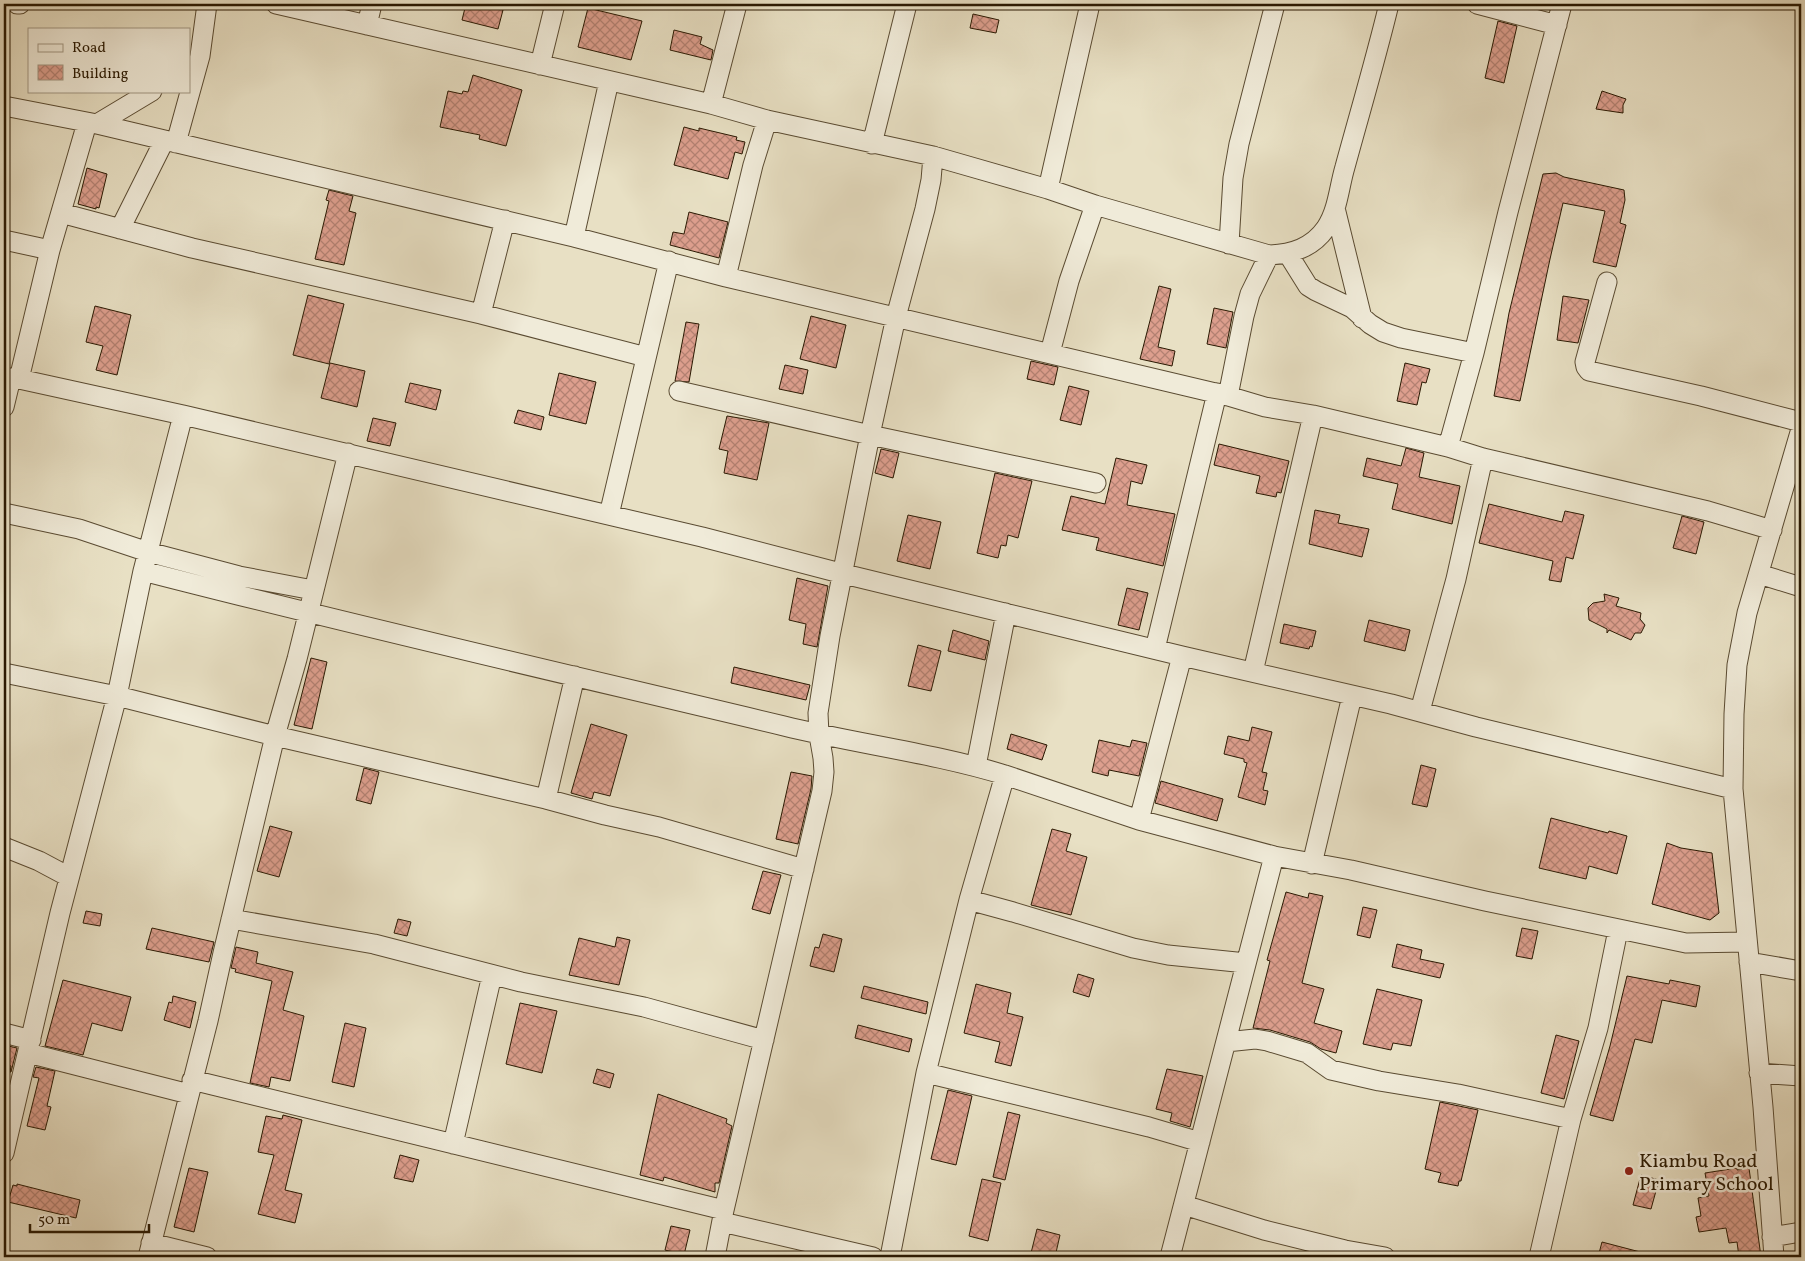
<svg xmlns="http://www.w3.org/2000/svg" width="1805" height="1261" font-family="Vollkorn,serif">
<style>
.building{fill:url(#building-cross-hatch);stroke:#2a1902}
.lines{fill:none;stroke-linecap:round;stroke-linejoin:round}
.minor-casing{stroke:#5a4b32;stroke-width:21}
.minor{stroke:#f0ebd9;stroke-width:19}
.poi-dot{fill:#8f2418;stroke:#f0ebd9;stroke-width:2}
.labels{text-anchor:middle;stroke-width:5;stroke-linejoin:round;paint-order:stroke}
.poi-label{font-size:20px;fill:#2a1902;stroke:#f0ebd9;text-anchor:start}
</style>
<defs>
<pattern id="building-cross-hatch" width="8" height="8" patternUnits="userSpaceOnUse" patternTransform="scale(1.25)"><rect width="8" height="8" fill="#dd9f8e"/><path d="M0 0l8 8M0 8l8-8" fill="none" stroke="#b38172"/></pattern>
</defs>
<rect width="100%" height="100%" fill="#e8e0c4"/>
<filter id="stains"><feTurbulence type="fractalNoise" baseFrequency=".004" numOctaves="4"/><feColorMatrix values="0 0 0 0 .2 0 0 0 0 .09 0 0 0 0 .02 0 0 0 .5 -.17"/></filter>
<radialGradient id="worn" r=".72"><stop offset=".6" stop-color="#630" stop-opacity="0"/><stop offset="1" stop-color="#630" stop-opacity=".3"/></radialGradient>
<!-- building -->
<path class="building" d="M466 4H480L503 10 498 29 462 20Z
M588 8 642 21 631 60 578 47Z
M973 14 999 20 996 33 970 28Z
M1498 21 1517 26 1504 83 1485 78Z
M674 30 702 37 700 44 713 50 711 60 670 50Z
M473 75 522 90 506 146 479 139 480 135 440 127 448 91 462 94 463 91 468 92Z
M1602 91 1626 99 1623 105V113L1596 109Z
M684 127 699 131V128L737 137 736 140 745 142 742 154 735 152 728 179 674 165Z
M87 168 107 174 99 208 96 207V209L78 204Z
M1556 173 1564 177 1624 190 1625 200 1620 223 1626 225 1616 267 1593 262 1605 211 1563 203 1550 259 1520 401 1494 396 1509 313 1543 174Z
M329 190 353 196 349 211 356 213 344 265 315 259 329 201 326 200Z
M689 212 728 222 719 258 670 245 673 232 684 234Z
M1159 286 1171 289 1158 347 1175 351 1172 366 1140 359Z
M308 295 344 304 329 364 293 355Z
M1563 296 1589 300 1578 343 1557 340Z
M95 306 131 315 117 375 96 370 103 346 86 342Z
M1214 308 1233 312 1226 348 1207 344Z
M811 316 846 325 836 368 800 359Z
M686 322 699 324 689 382 675 381Z
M1031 361 1058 367 1054 385 1027 379Z
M330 363 365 371 357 407 321 398Z
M1405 363 1430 369 1426 383 1422 382 1417 405 1397 401Z
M785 365 808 370 803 394 779 389Z
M559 373 596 382 586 424 549 415Z
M410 383 441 390 436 410 405 402Z
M1069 386 1089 391 1081 425 1060 420Z
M518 410 544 417 541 430 514 423Z
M727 416 769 423 757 480 724 473 728 451 719 449Z
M373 418 396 423 390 446 367 441Z
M1219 444 1289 461 1281 493 1277 492 1276 497 1256 493 1260 476 1214 465Z
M1406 448 1424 453 1419 477 1460 486 1452 524 1392 509 1398 484 1363 476 1367 458 1401 466Z
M881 449 899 453 893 478 875 473Z
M1116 458 1147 465 1142 484 1131 481 1127 505 1175 514 1163 566 1096 550 1099 538 1062 530 1071 496 1105 504Z
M995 473 1032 481 1018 538 1008 535 1006 546 1001 545 998 558 977 553Z
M1489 504 1562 522 1565 511 1584 515 1573 559 1566 557 1561 582 1549 580 1553 561 1479 543Z
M1315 510 1340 515 1338 523 1369 529 1362 557 1309 544Z
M908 515 941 522 930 569 897 561Z
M1682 516 1704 522 1696 554 1673 548Z
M797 578 828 586 817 647 803 644 806 624 789 620Z
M1127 588 1148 593 1139 630 1118 625Z
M1604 594 1619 598 1616 606 1641 613 1640 619 1645 625 1641 633H1635L1631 640 1609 630 1607 633V629L1589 620 1588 608 1593 603 1605 601Z
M1369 620 1410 630 1405 651 1364 641Z
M1284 624 1316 631 1312 647 1310 646 1309 649 1280 643Z
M953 630 989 641 985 660 948 651Z
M918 645 941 651 931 691 908 686Z
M311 658 327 662 312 729 294 725Z
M734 667 810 685 806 700 731 683Z
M591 724 627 735 610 796 594 792 592 799 571 793Z
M1252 727 1272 732 1262 772 1267 773 1263 790 1268 791 1265 805 1238 797 1247 763 1244 762V759L1224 754 1228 736 1249 741Z
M1011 734 1047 745 1042 760 1007 749Z
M1099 740 1130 747 1132 740 1147 743 1139 776 1109 770 1108 776 1092 772Z
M1421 765 1436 769 1427 807 1412 804Z
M364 768 379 772 371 804 356 800Z
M791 772 812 776 811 789 798 844 776 839Z
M1161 781 1223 799 1217 821 1155 803Z
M1551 818 1608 833 1609 831 1627 836 1617 874 1589 866 1586 879 1539 868Z
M270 826 292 832 279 877 257 871Z
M1052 829 1071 834 1066 851 1087 857 1071 915 1031 905Z
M1667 843 1681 848 1712 853 1719 913 1710 920 1652 904Z
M763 871 781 875 770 914 752 909Z
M1286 892 1308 898 1309 893 1323 896 1302 983 1324 989 1314 1023 1342 1031 1336 1053 1321 1049 1310 1042 1270 1030 1253 1028 1270 961 1267 960Z
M1363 907 1377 910 1370 938 1357 935Z
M86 911 102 914 100 926 83 923Z
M398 919 411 922 407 936 394 933Z
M152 928 214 942 209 962 146 949Z
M1522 928 1538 931 1532 959 1516 956Z
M823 934 842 939 834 972 810 966 815 947 819 948Z
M617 937 630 940 619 985 569 975 579 938 615 947Z
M1397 944 1422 950 1420 959 1444 964 1440 978 1392 967Z
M236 947 258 952 256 963 293 972 283 1010 304 1016 290 1081 271 1077 269 1087 250 1083 272 981 235 972 236 969 231 968Z
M1078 974 1094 979 1089 997 1073 992Z
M1627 976 1669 984 1670 980 1700 986 1696 1007 1662 1000 1652 1043 1635 1039 1613 1121 1590 1115 1610 1046Z
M63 980 131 997 122 1031 92 1023 83 1055 45 1046Z
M976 984 1011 993 1007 1013 1023 1017 1011 1066 995 1062 1000 1042 964 1033Z
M864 986 928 1002 926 1014 861 998Z
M1377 989 1422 1000 1411 1046 1393 1043 1391 1050 1363 1044Z
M173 996 196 1002 190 1028 164 1020 169 1002 172 1003Z
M520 1003 557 1011 542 1073 506 1064Z
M345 1023 366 1028 354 1087 332 1082Z
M858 1025 912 1039 909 1052 855 1038Z
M1556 1035 1579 1041 1564 1099 1541 1093Z
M4 1045 17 1048 11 1072H10L11 1066 4 1064Z
M36 1067 55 1071 47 1106 51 1107 45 1130 27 1126 39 1078 33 1077Z
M597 1069 614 1074 610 1088 593 1083Z
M1167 1069 1203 1076 1190 1127 1170 1121 1172 1113 1156 1109Z
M948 1090 972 1096 956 1165 931 1159Z
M658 1094 727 1119 726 1123 732 1126 719 1183H715V1192L664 1177 663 1181 640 1175Z
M1440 1102 1478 1110 1461 1181H1459L1458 1186 1438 1182 1441 1173 1425 1169Z
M1008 1112 1020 1115 1005 1180 993 1177Z
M283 1115 302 1120 285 1190 302 1194 295 1223 258 1214 274 1155 258 1152 266 1116 282 1119Z
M400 1155 419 1160 413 1182 394 1178Z
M189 1168 208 1172 194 1232 174 1227Z
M1737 1168V1170L1749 1168 1761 1257H1739L1737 1242 1729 1243 1726 1228 1699 1232 1696 1217 1701 1216 1698 1198 1709 1196 1705 1173Z
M1641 1175 1659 1180 1651 1209 1633 1205Z
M982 1179 1001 1183 988 1241 969 1236Z
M17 1184 80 1200 76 1218 8 1202 13 1185 17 1186Z
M671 1226 690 1230 684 1255 665 1250Z
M1037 1229 1060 1235 1055 1257H1030Z
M1602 1242 1644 1253 1643 1257H1598Z"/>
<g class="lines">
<defs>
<path id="minor" d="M17 4H20
M276 4 711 104 767 120 933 156 1048 189 1095 205 1269 255C1292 254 1312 248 1326 228 1338 210 1339 187 1345 167 1360 112 1376 58 1389 4
M1477 4 1557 25
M367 25 372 4
M540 65 555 4
M711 104 737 4
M4 106 97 124 574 237 726 277 1228 396 1265 407 1313 415 1448 447 1483 458 1708 511 1772 530
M97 124 152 91
M176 143 200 56 207 4
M872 144 907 4
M1048 189 1090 4
M1335 208 1362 318
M61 213 192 248 481 314 646 357
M120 229 164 141
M574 237 609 81
M4 240 50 250
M1229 244 1233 178 1239 144 1275 4
M1288 254 1308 286 1316 291 1352 308 1370 324 1383 332 1401 338 1474 353
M726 277 753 165 767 120
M1607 282 1585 362 1586 367 1589 371 1701 396 1801 422
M481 314 505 220
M1050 353 1069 281 1095 205
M679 391 870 435 1096 483
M1228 396 1244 316 1250 294 1269 255
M4 407 11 378
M183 415 702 537 844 574 1182 656 1391 704 1476 727 1733 789
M1448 447 1474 353 1508 212 1562 4
M4 513 79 529 148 552 239 576 313 590
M609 515 669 261
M143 571C356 626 570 675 784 726 857 744 933 753 1005 775
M1759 574 1801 587
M1155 649 1217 393
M1253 672 1313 415
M4 673 117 696 275 736 546 799 605 815 659 827 804 869
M1420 711 1456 579 1483 458
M976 766 1006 613
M546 799 575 676
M1139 820 1182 656
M4 847 39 861 69 877
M1312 864 1352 696
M969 900 1013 912 1133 948 1168 955 1246 963
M231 919 374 944 521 982 644 1007 764 1040
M1749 962 1801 971
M4 1033 31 1040
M1226 1042 1255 1039 1267 1041 1307 1053 1331 1070 1379 1081 1458 1094 1571 1119
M28 1053 189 1094
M926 1073 1149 1127 1200 1142
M1759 1073 1801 1076
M192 1080 724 1210
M453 1144 492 975
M4 1153 60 913 117 696 143 571 183 415 19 379 50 250 87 123
M1184 1205 1264 1230 1345 1250 1385 1257
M722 1222 873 1257
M1772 1237 1801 1232
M151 1243 207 1257
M148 1257 208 1021 223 953 275 736 297 659 348 453
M715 1257 724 1210 822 791 824 772 823 758 819 735 818 713 830 636 870 435 896 317 925 209 931 180 933 156
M890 1257 926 1073 969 900 1005 775 1139 820 1274 856 1351 870 1485 901 1686 943 1747 942
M1170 1257 1274 856
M1539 1257 1571 1119 1598 1028 1618 930
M1774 1257 1763 1107 1733 789 1734 714 1737 665 1747 613 1801 429"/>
</defs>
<!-- minor casing -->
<use href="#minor" class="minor-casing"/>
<!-- minor -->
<use href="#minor" class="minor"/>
</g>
<!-- markers -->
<circle class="poi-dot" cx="1629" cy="1171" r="5"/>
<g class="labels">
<!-- poi labels -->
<g class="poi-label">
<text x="1639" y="1167">Kiambu Road<tspan x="1639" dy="23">Primary School</tspan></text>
</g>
</g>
<!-- margin -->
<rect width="1805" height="1261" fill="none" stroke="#e8e0c4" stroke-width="20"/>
<rect x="5" y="5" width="1795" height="1251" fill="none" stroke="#2a1902" stroke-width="2.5"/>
<rect x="10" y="10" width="1785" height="1241" fill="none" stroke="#2a1902"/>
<!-- legend -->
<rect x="28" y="28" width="162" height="65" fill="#f0ebd9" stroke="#a19783"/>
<rect x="38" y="44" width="25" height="8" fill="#f0ebd9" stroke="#a19783"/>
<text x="72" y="52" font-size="15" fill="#2a1902">Road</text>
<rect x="38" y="65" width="25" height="15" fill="url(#building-cross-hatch)" stroke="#a19783"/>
<text x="72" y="78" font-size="15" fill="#2a1902">Building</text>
<!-- scale -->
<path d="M30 1224v8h119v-8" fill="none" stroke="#2a1902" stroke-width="2.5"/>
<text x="38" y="1224" font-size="15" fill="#2a1902" stroke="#f0ebd9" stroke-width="4" paint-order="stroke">50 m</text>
<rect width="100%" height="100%" filter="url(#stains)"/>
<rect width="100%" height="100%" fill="url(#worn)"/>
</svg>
